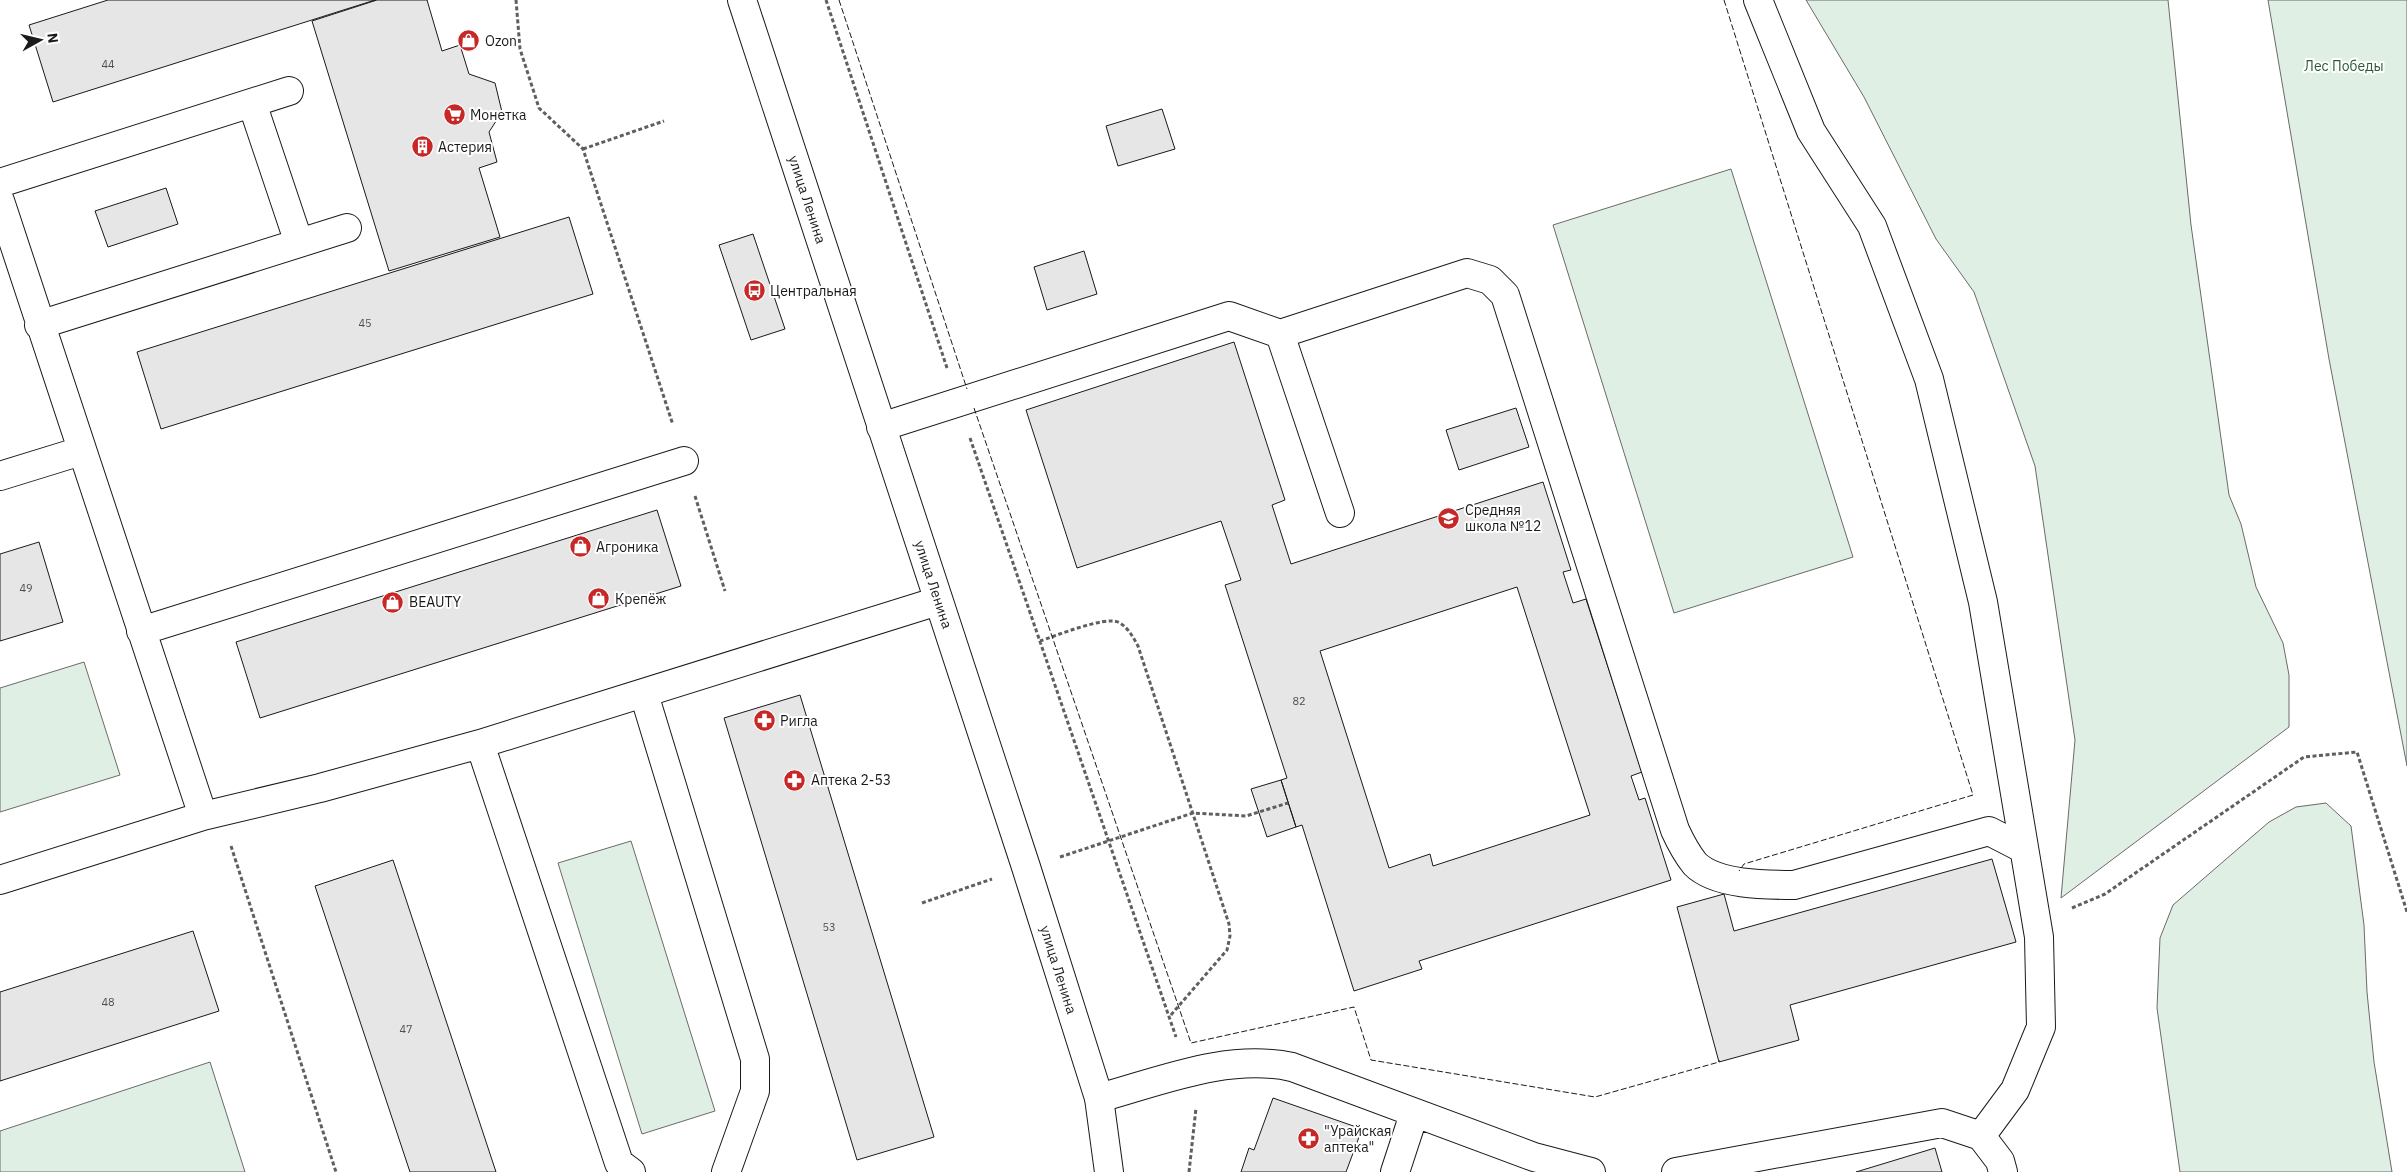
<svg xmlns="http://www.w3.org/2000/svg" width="2407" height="1172" font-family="'IBM Plex Sans',sans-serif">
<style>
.green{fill:#e0efe3;stroke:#6a6a6a}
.building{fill:#e6e6e6;stroke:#1a1a1a;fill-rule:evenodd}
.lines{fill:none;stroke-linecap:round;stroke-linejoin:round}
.minor-casing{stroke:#1a1a1a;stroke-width:30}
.major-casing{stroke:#1a1a1a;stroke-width:30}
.path{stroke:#5f5f5f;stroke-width:3;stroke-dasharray:4 2.5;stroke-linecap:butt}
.minor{stroke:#fff;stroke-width:28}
.major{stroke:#fff;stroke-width:28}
.fence{stroke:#1a1a1a;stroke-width:1;stroke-dasharray:6 2.5;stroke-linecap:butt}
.labels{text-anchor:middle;stroke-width:4;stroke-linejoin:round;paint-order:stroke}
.number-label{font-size:11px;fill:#4d4d4d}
.poi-label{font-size:14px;fill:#1a1a1a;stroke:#fff;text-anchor:start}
.park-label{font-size:14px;fill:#2b5a34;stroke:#fff}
.street-label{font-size:14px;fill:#1a1a1a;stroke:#fff}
</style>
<rect width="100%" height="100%" fill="#fff"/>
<!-- green -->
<path class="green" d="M1806 0H2168L2191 225 2229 495 2241 524 2256 587 2283 643 2289 675V727L2061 898 2075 740 2035 466 1974 292 1936 239 1864 97Z
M2268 0H2407V766L2329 359Z
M1731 169 1853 557 1674 613 1553 225Z
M84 662 120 775 0 812V688Z
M2326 803 2351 826 2364 925 2367 992 2374 1062 2392 1172H2180L2157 1008 2160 938 2173 905 2269 822 2296 807Z
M631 841 715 1111 642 1134 558 863Z
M210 1062 245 1172H0V1131Z"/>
<!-- building -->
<path class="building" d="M108 0H375L53 102 29 25Z
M377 0H427L442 51 460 45 469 74 495 83 502 112 489 132 497 162 479 168 500 237 389 271 312 21Z
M1162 109 1175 149 1118 166 1106 126Z
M166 188 178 224 108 247 95 211Z
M569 217 593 294 161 429 137 352Z
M753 234 785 329 751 340 719 245Z
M1084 251 1097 294 1047 310 1034 267Z
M1234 342 1285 500 1272 505 1291 564 1543 482 1571 570 1563 572 1573 603 1586 599 1642 772 1631 776 1639 800 1645 798 1671 880 1419 961 1422 969 1354 991 1302 825 1296 827 1281 780 1287 778 1225 585 1241 580 1221 521 1077 568 1026 410ZM1517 587 1590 815 1433 866 1430 854 1389 868 1320 651Z
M1516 408 1529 447 1459 470 1446 430Z
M657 510 681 586 260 718 236 642Z
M39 542 63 622 0 641V554Z
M800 695 934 1137 857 1160 724 718Z
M1281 780 1296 827 1267 837 1251 789Z
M1992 859 2016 942 1790 1005 1799 1040 1719 1062 1677 907 1724 894 1734 931Z
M393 860 496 1172H410L315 886Z
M193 931 219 1011 0 1081V992Z
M1273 1098 1362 1129 1346 1172H1241L1249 1148 1254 1150Z
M1935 1148 1942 1172H1856Z"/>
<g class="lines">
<defs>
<path id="minor" d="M1758 0 1811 131 1872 226 1929 379 1983 602 2039 937 2041 1027 2015 1090 1981 1136
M252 103 299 243
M0 183 289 91
M0 201 203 816
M39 325 347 228
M1280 334 1467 273 1490 280 1505 295 1675 830C1680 841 1687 854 1695 864 1716 885 1766 885 1794 885L1989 831 2024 849
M881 427 1229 316 1280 334 1340 513
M0 476 81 451
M141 631 684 461
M644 694 755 1059V1091L726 1172
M480 744 619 1163 631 1172
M0 880 203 816 320 788 480 744 938 601
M1099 1098C1161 1081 1228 1053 1292 1067L1534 1157 1591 1172
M1395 1172 1414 1114
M1676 1172 1942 1123 1981 1136 2000 1161 2003 1172"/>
<g id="major">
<path id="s1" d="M742 0 1026 867 1099 1098 1109 1172"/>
</g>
</defs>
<!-- minor casing -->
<use href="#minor" class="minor-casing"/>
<!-- major casing -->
<use href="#major" class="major-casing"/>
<!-- path -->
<path class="path" d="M516 0 520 49 539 108 583 149 673 425
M826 0 947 368
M583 149 664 121
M970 438 1176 1037
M695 496 725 591
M1040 641C1055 636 1105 616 1118 622 1128 627 1133 637 1138 646L1229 924 1230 936 1227 950 1170 1016
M231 846 336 1172
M1060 857 1193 813 1246 816 1288 803
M922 903 992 879
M2072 908 2105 894 2304 757 2357 752 2407 912
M1189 1172 1196 1108"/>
<!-- minor -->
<use href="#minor" class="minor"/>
<!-- major -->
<use href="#major" class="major"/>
<!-- fence -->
<path class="fence" d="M839 0 967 389
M1724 0 1973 795 1744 864 1739 871
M974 408 1191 1043 1354 1007 1371 1060 1595 1097 1719 1062V1060"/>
</g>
<!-- icons -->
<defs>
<symbol id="shop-disc" viewBox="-11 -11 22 22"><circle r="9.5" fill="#c62828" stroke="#fff"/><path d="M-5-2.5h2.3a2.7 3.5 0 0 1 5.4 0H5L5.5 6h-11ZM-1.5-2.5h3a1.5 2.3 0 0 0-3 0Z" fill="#fff"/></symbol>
<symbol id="supermarket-disc" viewBox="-11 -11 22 22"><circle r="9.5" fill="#c62828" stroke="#fff"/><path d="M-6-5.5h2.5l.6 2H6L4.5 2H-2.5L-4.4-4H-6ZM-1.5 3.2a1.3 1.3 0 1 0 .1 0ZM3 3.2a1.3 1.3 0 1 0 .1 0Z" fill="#fff"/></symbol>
<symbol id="building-disc" viewBox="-11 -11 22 22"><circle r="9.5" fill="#c62828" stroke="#fff"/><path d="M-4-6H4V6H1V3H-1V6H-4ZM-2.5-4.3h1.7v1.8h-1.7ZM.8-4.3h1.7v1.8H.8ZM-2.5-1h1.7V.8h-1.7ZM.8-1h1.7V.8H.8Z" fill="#fff"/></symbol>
<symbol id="bus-disc" viewBox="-11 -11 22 22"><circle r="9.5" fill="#c62828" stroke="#fff"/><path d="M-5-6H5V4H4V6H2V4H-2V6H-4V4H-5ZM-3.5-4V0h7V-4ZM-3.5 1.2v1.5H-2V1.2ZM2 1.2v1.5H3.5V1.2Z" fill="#fff"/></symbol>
<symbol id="school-disc" viewBox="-11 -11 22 22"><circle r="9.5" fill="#c62828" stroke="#fff"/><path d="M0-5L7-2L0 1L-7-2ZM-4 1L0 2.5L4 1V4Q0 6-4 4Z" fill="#fff"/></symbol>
<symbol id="pharmacy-disc" viewBox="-11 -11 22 22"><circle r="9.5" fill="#c62828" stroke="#fff"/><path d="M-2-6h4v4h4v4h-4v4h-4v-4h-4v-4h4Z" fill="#fff"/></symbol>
</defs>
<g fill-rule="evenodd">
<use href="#shop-disc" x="456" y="28" width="25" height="25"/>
<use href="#supermarket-disc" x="442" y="102" width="25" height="25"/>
<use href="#building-disc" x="410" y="134" width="25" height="25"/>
<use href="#bus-disc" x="742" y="278" width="25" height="25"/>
<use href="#school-disc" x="1436" y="506" width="25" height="25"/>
<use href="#shop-disc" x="568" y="534" width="25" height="25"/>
<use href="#shop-disc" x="586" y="586" width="25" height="25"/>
<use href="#shop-disc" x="380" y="590" width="25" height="25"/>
<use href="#pharmacy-disc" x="752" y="708" width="25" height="25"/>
<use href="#pharmacy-disc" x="782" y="768" width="25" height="25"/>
<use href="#pharmacy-disc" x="1296" y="1126" width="25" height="25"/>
</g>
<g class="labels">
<!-- number labels -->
<g class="number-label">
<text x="108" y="68">44</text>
<text x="365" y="327">45</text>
<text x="26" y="592">49</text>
<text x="1299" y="705">82</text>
<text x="829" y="931">53</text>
<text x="108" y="1006">48</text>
<text x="406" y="1033">47</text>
</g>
<!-- poi labels -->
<g class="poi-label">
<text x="485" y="46">Ozon</text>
<text x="470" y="120">Монетка</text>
<text x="438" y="152">Астерия</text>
<text x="770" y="296">Центральная</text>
<text x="1465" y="515">Средняя<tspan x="1465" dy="16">школа №12</tspan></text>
<text x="596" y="552">Агроника</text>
<text x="615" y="604">Крепёж</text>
<text x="409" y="607">BEAUTY</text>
<text x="780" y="726">Ригла</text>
<text x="811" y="785">Аптека 2-53</text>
<text x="1324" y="1136">"Урайская<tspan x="1324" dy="16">аптека"</tspan></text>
</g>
<!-- park labels -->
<g class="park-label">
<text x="2344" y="71">Лес Победы</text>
</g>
<!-- street labels -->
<g class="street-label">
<text dy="5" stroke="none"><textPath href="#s1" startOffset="210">улица Ленина</textPath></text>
<text dy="5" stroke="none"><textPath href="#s1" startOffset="615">улица Ленина</textPath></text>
<text dy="5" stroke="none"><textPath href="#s1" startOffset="1020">улица Ленина</textPath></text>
</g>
</g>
<!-- north arrow -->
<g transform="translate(40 40) rotate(82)" stroke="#ffffff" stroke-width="4" paint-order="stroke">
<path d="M0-4L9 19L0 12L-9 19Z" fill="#1a1a1a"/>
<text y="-8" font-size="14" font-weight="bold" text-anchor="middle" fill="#1a1a1a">N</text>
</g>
</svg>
